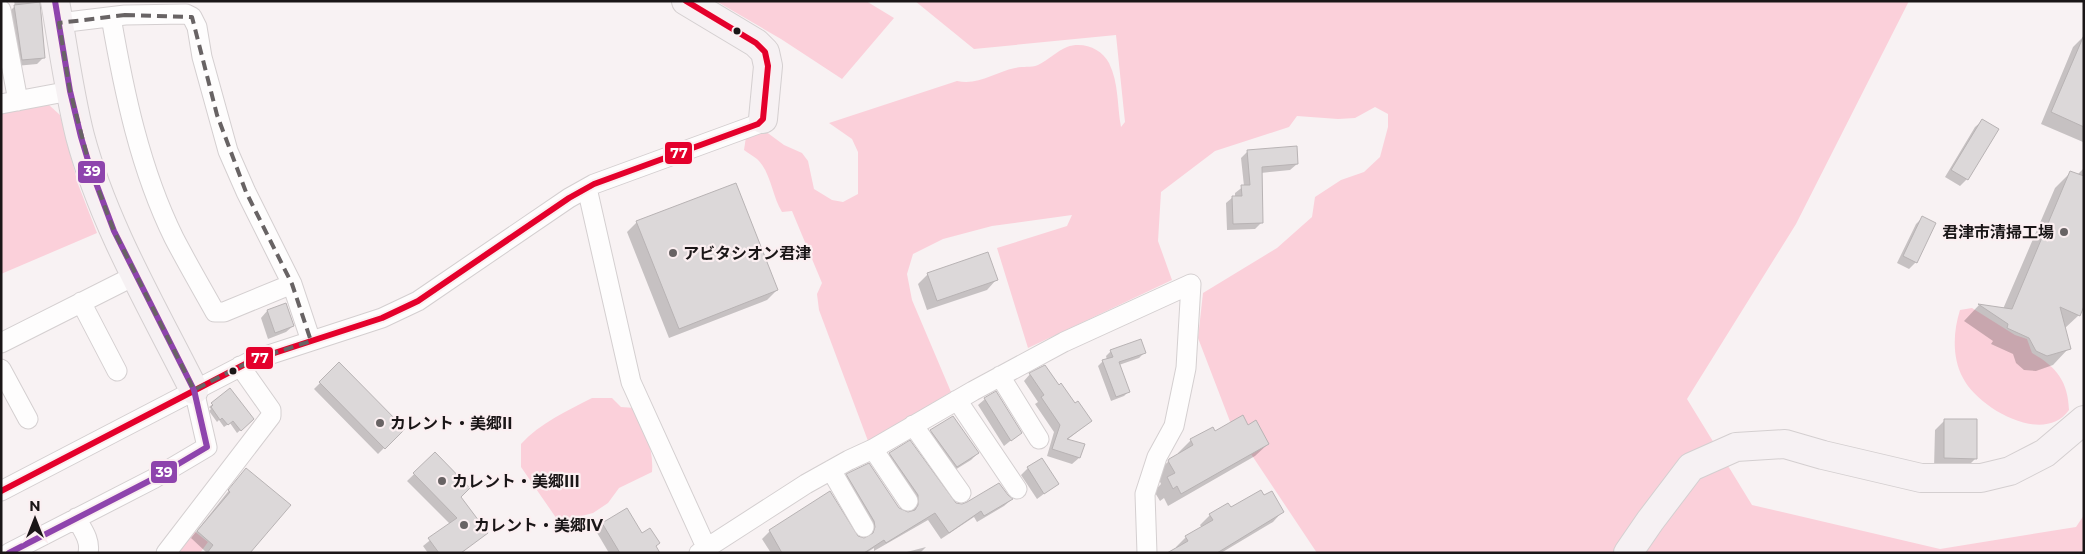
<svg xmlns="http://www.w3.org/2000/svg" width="2085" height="554" font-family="Montserrat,'Noto Sans JP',sans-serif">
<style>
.green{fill:#fbd0da}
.shadow{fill:#0003}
.building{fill:#dcd8d9;stroke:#b8b3b4}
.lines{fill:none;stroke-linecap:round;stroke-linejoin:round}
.street-casing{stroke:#d4cfd0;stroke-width:21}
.secondary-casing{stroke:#d4cfd0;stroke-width:30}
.street{stroke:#fefdfd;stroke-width:19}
.secondary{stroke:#f6f1f3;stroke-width:28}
.bus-1-casing{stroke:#fbeff1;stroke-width:10}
.bus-2-casing{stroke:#fbeff1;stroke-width:10}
.bus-1{stroke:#e4002b;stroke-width:6}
.bus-2{stroke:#8e44ad;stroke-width:6}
.marked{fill:none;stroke:#686364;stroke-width:4;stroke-dasharray:10 6;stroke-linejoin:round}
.bus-dot{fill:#1a1617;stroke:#fbeff1;stroke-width:2}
.poi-dot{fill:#686364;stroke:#fbeff1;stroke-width:2}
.labels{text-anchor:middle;stroke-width:4.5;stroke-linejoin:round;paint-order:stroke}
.poi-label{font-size:16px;font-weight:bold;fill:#1a1617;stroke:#fbeff1;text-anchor:start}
.line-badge{stroke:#fbeff1;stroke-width:2}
.badge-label{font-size:14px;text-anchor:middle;font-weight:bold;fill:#fff}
</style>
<rect width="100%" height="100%" fill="#f8f2f3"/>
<!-- green -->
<path class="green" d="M716 1H866L894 18 842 79 781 39Z
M915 1H1909L1796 224 1687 399 1752 505 1940 549 2076 527 2084 515V553H1317L1231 424 1198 338 1203 293 1277 248 1312 217 1315 197 1341 180 1364 172 1380 157 1388 127V114L1375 107 1355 118 1338 119 1297 116 1289 127 1215 151 1161 192 1158 241 1172 280 1028 348 997 248 1067 226 1072 215 992 226 943 239 913 254 907 274 912 300 951 392 868 441 819 310 817 294 822 283 792 211 782 212C772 196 771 172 757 159 753 156 748 153 744 150L746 137 765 131 784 145 802 153 808 161 814 189 832 200 843 202 858 194V152L852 139 829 123 957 81C978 86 995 72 1015 68 1023 66 1030 68 1038 65 1048 60 1057 51 1067 47 1083 41 1102 49 1109 63 1119 83 1117 106 1121 127L1125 122 1116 35 974 49Z
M49 105 60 115 78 184 97 233 1 274V112Z
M1972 308 2015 335 2027 339 2032 353C2057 367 2068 382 2069 410 2044 446 1978 408 1963 378 1952 358 1953 332 1960 310Z
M592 398H612L621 407 635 408C644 429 654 448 652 472L619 488 608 503 593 513 574 518 561 525 521 467V444C540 423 567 411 592 398Z
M189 527 208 542 200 553H170Z"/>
<!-- shadow -->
<path class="shadow" d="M14 1H37L44 57 37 64 16 66 8 13 15 6Z
M2084 36V141L2083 142 2041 124 2073 47Z
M1982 121 1997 130 1967 179 1960 186 1945 177 1975 127Z
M1248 151 1297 164 1290 170 1261 173 1262 222 1255 229 1227 230 1226 203 1233 197H1235V193L1244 186 1241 158Z
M2084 168V303L2079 315 2064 329 2069 348 2053 365 2036 371 2024 370 2016 363 2013 354 1991 344 1993 341 1964 321 1979 305 2003 309 2055 188 2071 172 2077 175Z
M1922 218 1935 224 1916 262 1909 269 1897 263 1916 224Z
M637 222 777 290 767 300 669 338 627 232Z
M928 274 996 280 987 290 927 310 918 284Z
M285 305 293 326 286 332 268 339 261 318 267 311Z
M1111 351 1144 353 1139 358 1119 365 1129 391 1124 396 1111 401 1098 366 1103 361 1107 360 1106 356Z
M339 364 403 429 378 454 314 389Z
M1030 374 1058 387 1091 421 1067 440 1083 445 1079 458 1072 464 1047 456 1054 432 1035 404 1038 402 1024 381Z
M230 390 250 422 237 433 230 423 224 427 219 420 217 422 209 411 211 409 209 407Z
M995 393 1020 433 1004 446 978 405 985 399Z
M1945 420 1976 458 1966 468H1934L1935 430Z
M931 431 978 453 971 460 950 473 925 438Z
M1215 432 1268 444 1255 456 1168 506 1164 498 1160 501 1154 491 1161 484 1156 473 1170 460 1179 455 1178 453 1191 440Z
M435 454 459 497 486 533 461 553H428L423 546 450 524 407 481Z
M890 454 955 504 962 505 1011 500 1004 506 977 522 974 517 941 539 928 520 874 551V548L866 553H771L762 539 770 531 830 493 854 534 863 540 867 538V529L840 482 847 475 903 513 912 512 911 503 883 461Z
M1028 468 1057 484 1037 499 1021 475Z
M246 469 289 505 207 553 191 538Z
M1264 497 1282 512 1273 522 1221 553H1174L1177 549 1176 547 1186 537 1202 528 1200 525 1210 515Z
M626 510 642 534 655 546 657 553H609L596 531 602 524Z
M926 547 920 553H903Z"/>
<!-- building -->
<path class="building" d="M40 2 45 58 22 60 14 5Z
M2084 35V127L2051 112Z
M1982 119 1999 129 1968 180 1951 170Z
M1297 146 1298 164 1262 167 1263 223 1233 224 1232 196H1242L1241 185H1250L1247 150Z
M2070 171 2084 176V306L2080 316 2060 307 2071 349 2047 356 2036 351 2029 338 2007 328 2008 324 1978 304 2012 309Z
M736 183 778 290 679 329 636 221Z
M1922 216 1936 223 1917 263 1903 256Z
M988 252 998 280 937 301 927 273Z
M286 303 294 326 275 333 267 310Z
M1141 339 1146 353 1119 362 1130 392 1116 397 1102 360 1113 357 1110 350Z
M339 362 405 429 385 449 319 382Z
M1045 365 1059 385 1061 383 1075 403 1078 401 1092 421 1067 439 1085 444 1080 458 1052 449 1060 425 1041 397 1044 395 1029 373Z
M230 388 254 419 241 431 233 421 228 425 222 418 220 420 211 407 213 405 211 403Z
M996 391 1022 433 1011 441 984 398Z
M1243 415 1248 425 1256 420 1269 444 1181 494 1177 486 1173 489 1167 477 1175 473 1168 461 1169 459 1193 445 1190 439 1213 427 1215 431Z
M953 416 979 453 957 467 930 430Z
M1944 419H1977V459L1944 458Z
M910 440 956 503 962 504 967 502 999 483 1008 495 1013 499 984 516 981 511 949 533 935 513 886 543 884 540 864 553H782L769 530 830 491 858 536 864 538 873 533 875 527 874 521 846 474 869 463 899 508 908 512 915 510 918 505V495L889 453Z
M435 452 470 488 461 497 488 533 461 553H439L428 538 457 518 413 473Z
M1042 458 1059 484 1044 494 1027 467Z
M246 468 291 505 250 553H207L213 545 197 531 230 492 228 490Z
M1261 490 1264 495 1272 491 1284 512 1217 553H1167L1188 541 1185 536 1213 520 1209 514 1228 503 1231 507Z
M627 508 642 533 650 528 660 543 656 546 660 553H620L602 523Z"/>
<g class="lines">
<defs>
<path id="street" d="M1 10 18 101
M111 17C124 92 140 169 174 238 187 263 201 287 215 312H224L292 284
M59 23 125 15 186 14 192 17 197 27 202 57 228 151 246 192 292 284 311 341
M1 104 70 91
M587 188 631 382 706 547
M81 302 117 371
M1 343 136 275
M1 369 28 419
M1000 376 1039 439
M957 400 1017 489
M913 425 961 493
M873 449 908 501
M831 470 864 527
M1 491 253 360 382 318 418 301 569 198 594 184 758 124 763 119
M76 518C82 529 91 540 88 553
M9 553 153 479 207 447 194 390
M166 553 271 416V410L240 366
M699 553 806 484 849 460 873 449 973 391 1064 342 1191 284 1186 368 1174 426 1157 457 1145 494 1147 553"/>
<path id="secondary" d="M55 1C63 46 69 92 80 136 104 226 153 308 194 390
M686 1 756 43 765 52 768 66 763 119
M1628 553 1650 521 1691 467 1736 447 1785 444 1823 455 1921 478H1981L2010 471 2045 453 2084 420"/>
</defs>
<!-- street casing -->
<use href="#street" class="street-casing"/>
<!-- secondary casing -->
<use href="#secondary" class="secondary-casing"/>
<!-- street -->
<use href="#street" class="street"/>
<!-- secondary -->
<use href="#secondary" class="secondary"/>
<defs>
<path id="bus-1" d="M1 491 253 360 382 318 418 301 569 198 594 184 758 124 763 119 768 66 765 52 756 43 686 1"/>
<path id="bus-2" d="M9 553 153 479 207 447 194 390 114 231 90 167 81 137 70 91 55 1"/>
</defs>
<!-- bus-1 casing -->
<use href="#bus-1" class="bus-1-casing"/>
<!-- bus-2 casing -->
<use href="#bus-2" class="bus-2-casing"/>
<!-- bus-1 -->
<use href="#bus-1" class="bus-1"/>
<!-- bus-2 -->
<use href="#bus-2" class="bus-2"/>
</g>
<!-- marked area -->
<path class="marked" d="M125 15 192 17 217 115 246 192 292 284 311 341 253 360 194 390 114 231 90 167 70 91 59 23Z"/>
<!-- markers -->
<g class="bus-dot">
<circle cx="737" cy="31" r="4.5"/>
<circle cx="233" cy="371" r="4.5"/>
</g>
<g class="poi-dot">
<circle cx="2064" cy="232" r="5"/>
<circle cx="673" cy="253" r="5"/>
<circle cx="380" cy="423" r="5"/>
<circle cx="442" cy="481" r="5"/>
<circle cx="464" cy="525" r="5"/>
</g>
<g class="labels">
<!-- poi labels -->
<g class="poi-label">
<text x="2054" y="238" text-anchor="end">君津市清掃工場</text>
<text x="683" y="259">アビタシオン君津</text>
<text x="390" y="429">カレント・美郷II</text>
<text x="452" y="487">カレント・美郷III</text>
<text x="474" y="531">カレント・美郷IV</text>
</g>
</g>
<g class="line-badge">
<rect x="664" y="141" width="29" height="24" rx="5" fill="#e4002b"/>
<rect x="77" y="160" width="29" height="24" rx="5" fill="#8e44ad"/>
<rect x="245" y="346" width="29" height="24" rx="5" fill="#e4002b"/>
<rect x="150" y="460" width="28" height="24" rx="5" fill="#8e44ad"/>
</g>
<g class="badge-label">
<text x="679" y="158">77</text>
<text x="92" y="176">39</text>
<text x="260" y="363">77</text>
<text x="164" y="477">39</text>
</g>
<!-- border -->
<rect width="2085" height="554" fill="none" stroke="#1a1617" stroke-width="5"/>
<!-- north arrow -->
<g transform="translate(35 519)" stroke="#fbeff1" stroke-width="4" paint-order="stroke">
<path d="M0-4L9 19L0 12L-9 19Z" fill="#1a1617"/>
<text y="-8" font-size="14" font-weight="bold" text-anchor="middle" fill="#1a1617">N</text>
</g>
</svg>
